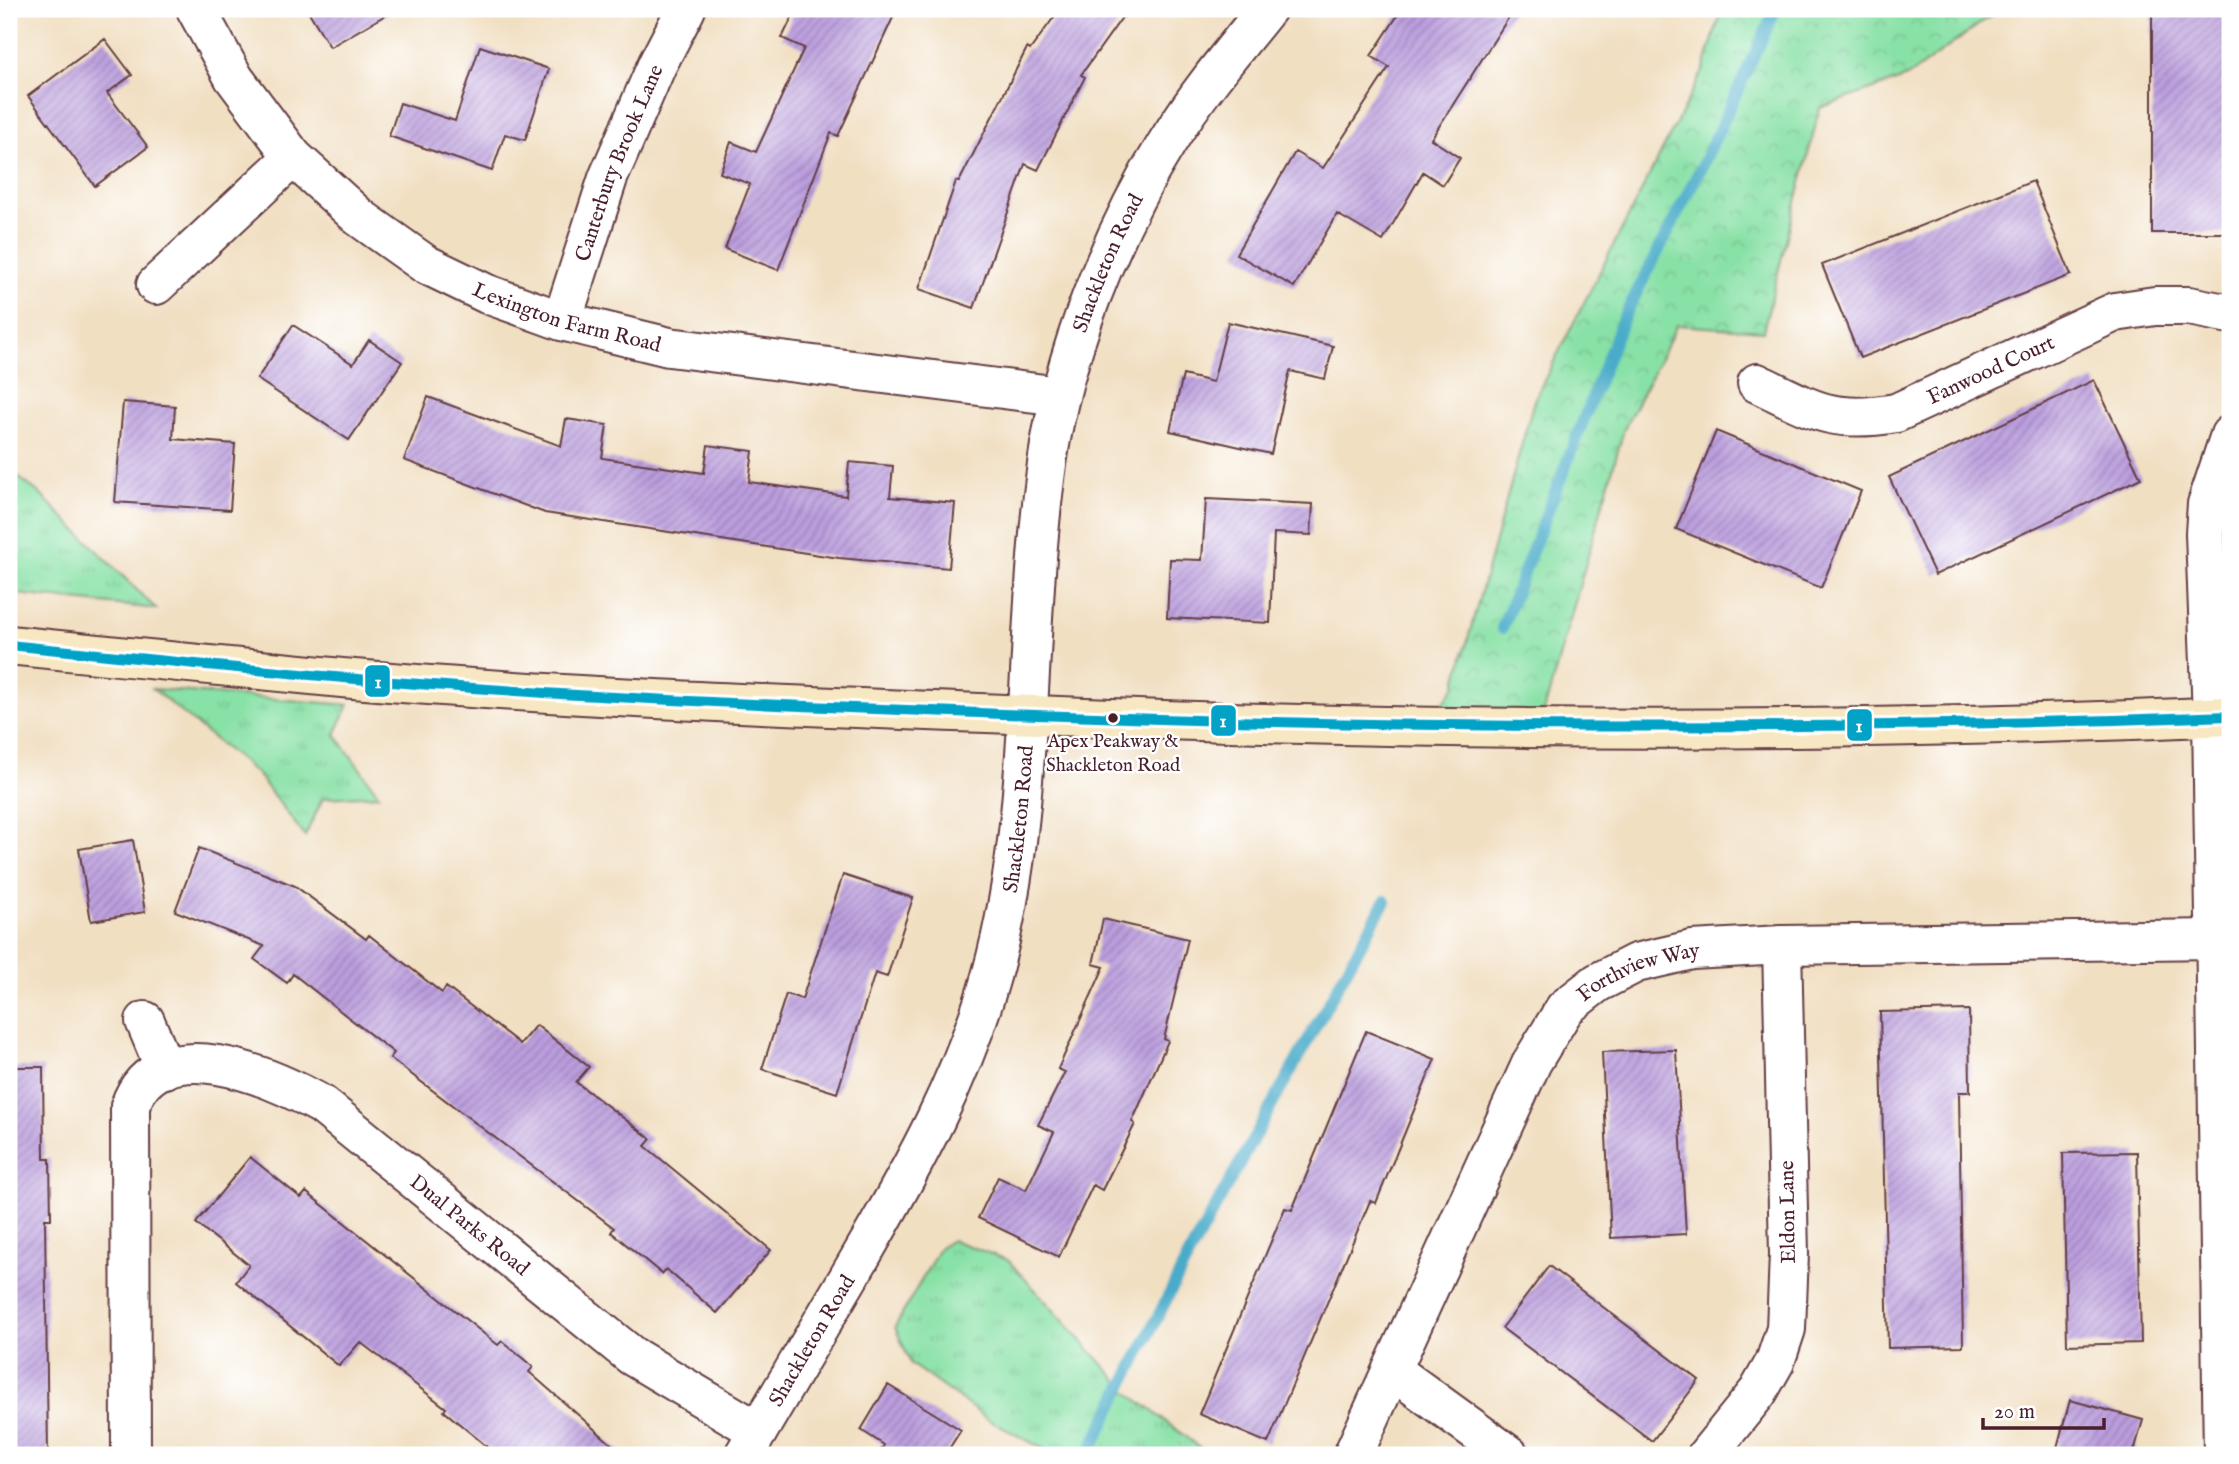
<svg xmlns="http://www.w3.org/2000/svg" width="2239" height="1464" font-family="'IM FELL English',serif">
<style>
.grass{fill:url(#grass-tufts);stroke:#698068;stroke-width:2}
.park{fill:url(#park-crowns);stroke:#698068;stroke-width:2}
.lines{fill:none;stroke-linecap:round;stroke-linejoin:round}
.stream{stroke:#4aabc9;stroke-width:12}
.building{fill:url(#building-hatch)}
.street-casing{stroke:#633c42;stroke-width:42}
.secondary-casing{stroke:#633c42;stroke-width:42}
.street{stroke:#fff;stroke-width:38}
.secondary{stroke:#f7e8c3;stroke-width:38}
.bus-1-casing{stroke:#fff;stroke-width:16}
.bus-1{stroke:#04a2c6;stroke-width:10}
.bus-dot{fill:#4a1f2b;stroke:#fff;stroke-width:2.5}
.labels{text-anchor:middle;stroke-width:5;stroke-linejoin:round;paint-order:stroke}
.bus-label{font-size:19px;fill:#4a1f2b;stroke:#fff}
.street-label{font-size:21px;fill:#4a1f2b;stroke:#fff}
.line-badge{stroke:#fff;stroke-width:2.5}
.badge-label{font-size:19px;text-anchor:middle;font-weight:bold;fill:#fff}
</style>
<defs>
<pattern id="grass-tufts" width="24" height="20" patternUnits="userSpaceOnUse" patternTransform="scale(1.75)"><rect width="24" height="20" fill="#88e1a6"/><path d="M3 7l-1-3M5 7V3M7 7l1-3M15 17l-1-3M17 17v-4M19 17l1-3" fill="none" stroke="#77c18f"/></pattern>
<pattern id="park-crowns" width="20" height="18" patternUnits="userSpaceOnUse" patternTransform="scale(1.75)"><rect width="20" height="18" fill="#88e1a6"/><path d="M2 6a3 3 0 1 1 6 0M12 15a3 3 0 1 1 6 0" fill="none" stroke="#77c18f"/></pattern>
<pattern id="building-hatch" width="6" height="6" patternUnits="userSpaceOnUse" patternTransform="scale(1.75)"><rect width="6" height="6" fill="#bb9ede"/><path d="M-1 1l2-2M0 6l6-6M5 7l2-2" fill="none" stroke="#9a80b4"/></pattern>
</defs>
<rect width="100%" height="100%" fill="#fff"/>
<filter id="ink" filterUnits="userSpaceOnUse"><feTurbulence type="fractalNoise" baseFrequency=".0143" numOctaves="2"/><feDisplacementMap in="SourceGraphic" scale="14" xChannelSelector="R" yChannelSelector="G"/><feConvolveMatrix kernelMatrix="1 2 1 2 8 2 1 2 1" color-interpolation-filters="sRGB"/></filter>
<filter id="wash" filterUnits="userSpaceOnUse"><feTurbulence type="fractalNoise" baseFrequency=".00686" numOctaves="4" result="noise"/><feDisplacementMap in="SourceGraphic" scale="28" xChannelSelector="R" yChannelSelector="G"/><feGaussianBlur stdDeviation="1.57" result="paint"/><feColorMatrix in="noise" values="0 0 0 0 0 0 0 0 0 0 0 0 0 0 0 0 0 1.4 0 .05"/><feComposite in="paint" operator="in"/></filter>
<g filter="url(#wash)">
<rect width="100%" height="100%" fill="#f1dfc2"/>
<!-- grass -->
<path class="grass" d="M9 470 38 492 156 609 9 593Z
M153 689 349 705 335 734 379 795 323 798 305 836 257 774Z
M952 1240 1008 1260 1129 1393 1209 1455H1055L990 1421 911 1364 895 1327 940 1247Z"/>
<!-- park -->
<path class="park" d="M1722 9H2000L1907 77 1820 108 1763 331 1677 325 1624 429 1543 715 1440 708 1455 686 1534 400 1703 71Z"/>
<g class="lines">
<!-- stream -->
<path class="stream" d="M1502 628 1623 319 1702 166 1776 9
M1088 1455 1191 1251 1385 901"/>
</g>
<g id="blocks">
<!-- building -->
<path class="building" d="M307 9H396L330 47Z
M796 9H897L838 136 831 133 778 270 725 249 750 184 720 173 731 142 756 152 804 48 782 38Z
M1060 9H1128L1081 75 1085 77 1038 170 1025 164 974 308 919 289 956 181 959 182 1027 48 1030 50Z
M1402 9H1514L1431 139 1460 158 1443 185 1423 172 1383 241 1337 214 1294 287 1236 254 1295 152 1323 168 1389 67 1371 56Z
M2152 9H2228V233H2152Z
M105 39 132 75 107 93 148 147 95 186 28 96Z
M480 46 549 69 525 140 505 134 492 171 389 136 400 103 455 121Z
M2033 181 2071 275 1860 358 1822 265Z
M1228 322 1333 346 1325 379 1290 371 1271 454 1170 431 1183 375 1213 382Z
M293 325 353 364 369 340 402 362 349 440 257 379Z
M2094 380 2141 478 1935 575 1889 477Z
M428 397 561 446 566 419 607 425 602 458 704 473 708 445 753 451 749 482 846 496 849 462 893 466 890 497 955 503 949 568 839 558 545 513 404 460Z
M123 402 175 406 173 439 235 444 230 510 115 502Z
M1716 431 1861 491 1821 588 1676 529Z
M1206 499 1313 504 1311 535 1274 533 1270 623 1167 618 1170 559 1202 560Z
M133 840 145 912 91 921 79 849Z
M199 848 295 886 366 939 369 935 442 993 446 987 520 1044 536 1025 589 1067 576 1082 651 1139 645 1146 771 1250 717 1313 666 1269 662 1274 611 1232 614 1228 390 1058 394 1053 293 974 287 983 254 959 264 946 175 911Z
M843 875 913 898 887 977 875 973 837 1093 762 1069 786 994 802 999Z
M1103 919 1188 939 1164 1039 1168 1041 1132 1122 1135 1124 1102 1190 1093 1185 1059 1257 978 1218 998 1177 1026 1190 1054 1132 1038 1125 1065 1072 1058 1069 1104 967 1093 964Z
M1969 1010 1970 1092H1959L1963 1346 1888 1348 1880 1012Z
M1366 1031 1435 1059 1376 1203 1370 1201 1268 1443 1199 1414 1285 1208 1292 1210Z
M1676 1050 1686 1234 1611 1238 1602 1052Z
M9 1067H43L44 1159H50L51 1219H45L48 1455H9Z
M2137 1152 2141 1343 2067 1345 2063 1153Z
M250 1157 301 1198 306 1192 498 1345 502 1341 533 1367 529 1372 624 1455H497L444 1411 446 1408 360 1342 339 1366 236 1282 249 1265 196 1223Z
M1549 1266 1699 1380 1652 1441 1502 1328Z
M888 1385 961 1430 945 1455H878L884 1445 861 1430Z
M2070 1400 2143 1420 2133 1455H2055Z"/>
</g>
</g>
<g filter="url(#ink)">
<use href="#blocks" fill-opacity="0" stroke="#633c42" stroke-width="2"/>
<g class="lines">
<defs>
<g id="street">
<path id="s1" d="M196 9 234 78 293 157 359 217 425 264 487 294 562 321 669 347 1060 396"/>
<path d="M156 285 293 157"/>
<path id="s2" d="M562 321 608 178 657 65 686 9"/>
<path id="s3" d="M1757 383C1814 410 1830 424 1896 413L2115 312 2155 306H2189L2230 314"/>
<path d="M145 1021 165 1069"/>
<path d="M1392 1370 1509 1455"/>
<path id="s4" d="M131 1455 130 1106C158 1026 272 1077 322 1105L632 1356 758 1431"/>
<path id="s5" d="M744 1455C782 1390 821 1324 860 1258 913 1167 964 1076 992 973 1037 808 1023 633 1047 464 1062 356 1110 234 1168 141 1197 94 1232 52 1267 9"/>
<path id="s6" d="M1353 1455 1532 1062 1565 1008 1597 983 1636 963 1692 950 1782 945 2214 939"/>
<path d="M1707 1455 1758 1392 1775 1362 1786 1329 1789 1254 1782 945"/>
<path d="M2223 1455 2212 716 2205 533 2207 504 2230 435"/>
</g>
<path id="secondary" d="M9 645C120 656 231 668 342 678 573 698 804 706 1034 715 1432 732 1833 734 2230 716"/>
</defs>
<!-- street casing -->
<use href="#street" class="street-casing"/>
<!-- secondary casing -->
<use href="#secondary" class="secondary-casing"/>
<!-- street -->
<use href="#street" class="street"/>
<!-- secondary -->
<use href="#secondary" class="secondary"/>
<defs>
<path id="bus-1" d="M9 645C150 659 291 675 432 685 614 699 796 706 979 713 1396 729 1813 732 2230 716"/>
</defs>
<!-- bus-1 casing -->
<use href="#bus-1" class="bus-1-casing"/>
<!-- bus-1 -->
<use href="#bus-1" class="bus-1"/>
</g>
</g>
<!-- markers -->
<circle class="bus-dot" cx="1113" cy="718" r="6"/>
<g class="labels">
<!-- bus labels -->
<g class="bus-label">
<text x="1113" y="747">Apex Peakway &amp;<tspan x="1113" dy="24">Shackleton Road</tspan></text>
</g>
<!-- street labels -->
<g class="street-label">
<text dy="7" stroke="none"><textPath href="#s2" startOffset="168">Canterbury Brook Lane</textPath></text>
<text dy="7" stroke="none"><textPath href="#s5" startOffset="1267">Shackleton Road</textPath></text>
<text dy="7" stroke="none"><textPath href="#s1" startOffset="500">Lexington Farm Road</textPath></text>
<text dy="7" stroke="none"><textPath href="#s3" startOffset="250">Fanwood Court</textPath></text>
<text dy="7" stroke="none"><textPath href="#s5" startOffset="700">Shackleton Road</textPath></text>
<text dy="7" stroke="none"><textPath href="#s6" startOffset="579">Forthview Way</textPath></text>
<text transform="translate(1787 1212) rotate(-91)" y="7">Eldon Lane</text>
<text dy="7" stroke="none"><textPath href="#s4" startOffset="758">Dual Parks Road</textPath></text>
<text dy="7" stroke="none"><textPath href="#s5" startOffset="133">Shackleton Road</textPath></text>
</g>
</g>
<g class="line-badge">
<rect x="364" y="664" width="27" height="34" rx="7" fill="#04a2c6"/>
<rect x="1210" y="704" width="27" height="33" rx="7" fill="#04a2c6"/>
<rect x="1846" y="708" width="27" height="34" rx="7" fill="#04a2c6"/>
</g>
<g class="badge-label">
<text x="378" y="688">1</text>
<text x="1223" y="727">1</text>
<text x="1859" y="732">1</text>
</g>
<!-- margin -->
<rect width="2239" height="1464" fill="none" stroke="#fff" stroke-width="35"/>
<!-- scale -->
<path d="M1983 1418v10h121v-10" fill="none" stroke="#4a1f2b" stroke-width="3.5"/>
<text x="1994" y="1418" font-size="21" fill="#4a1f2b" stroke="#ffffff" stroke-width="5" paint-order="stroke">20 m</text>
</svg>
